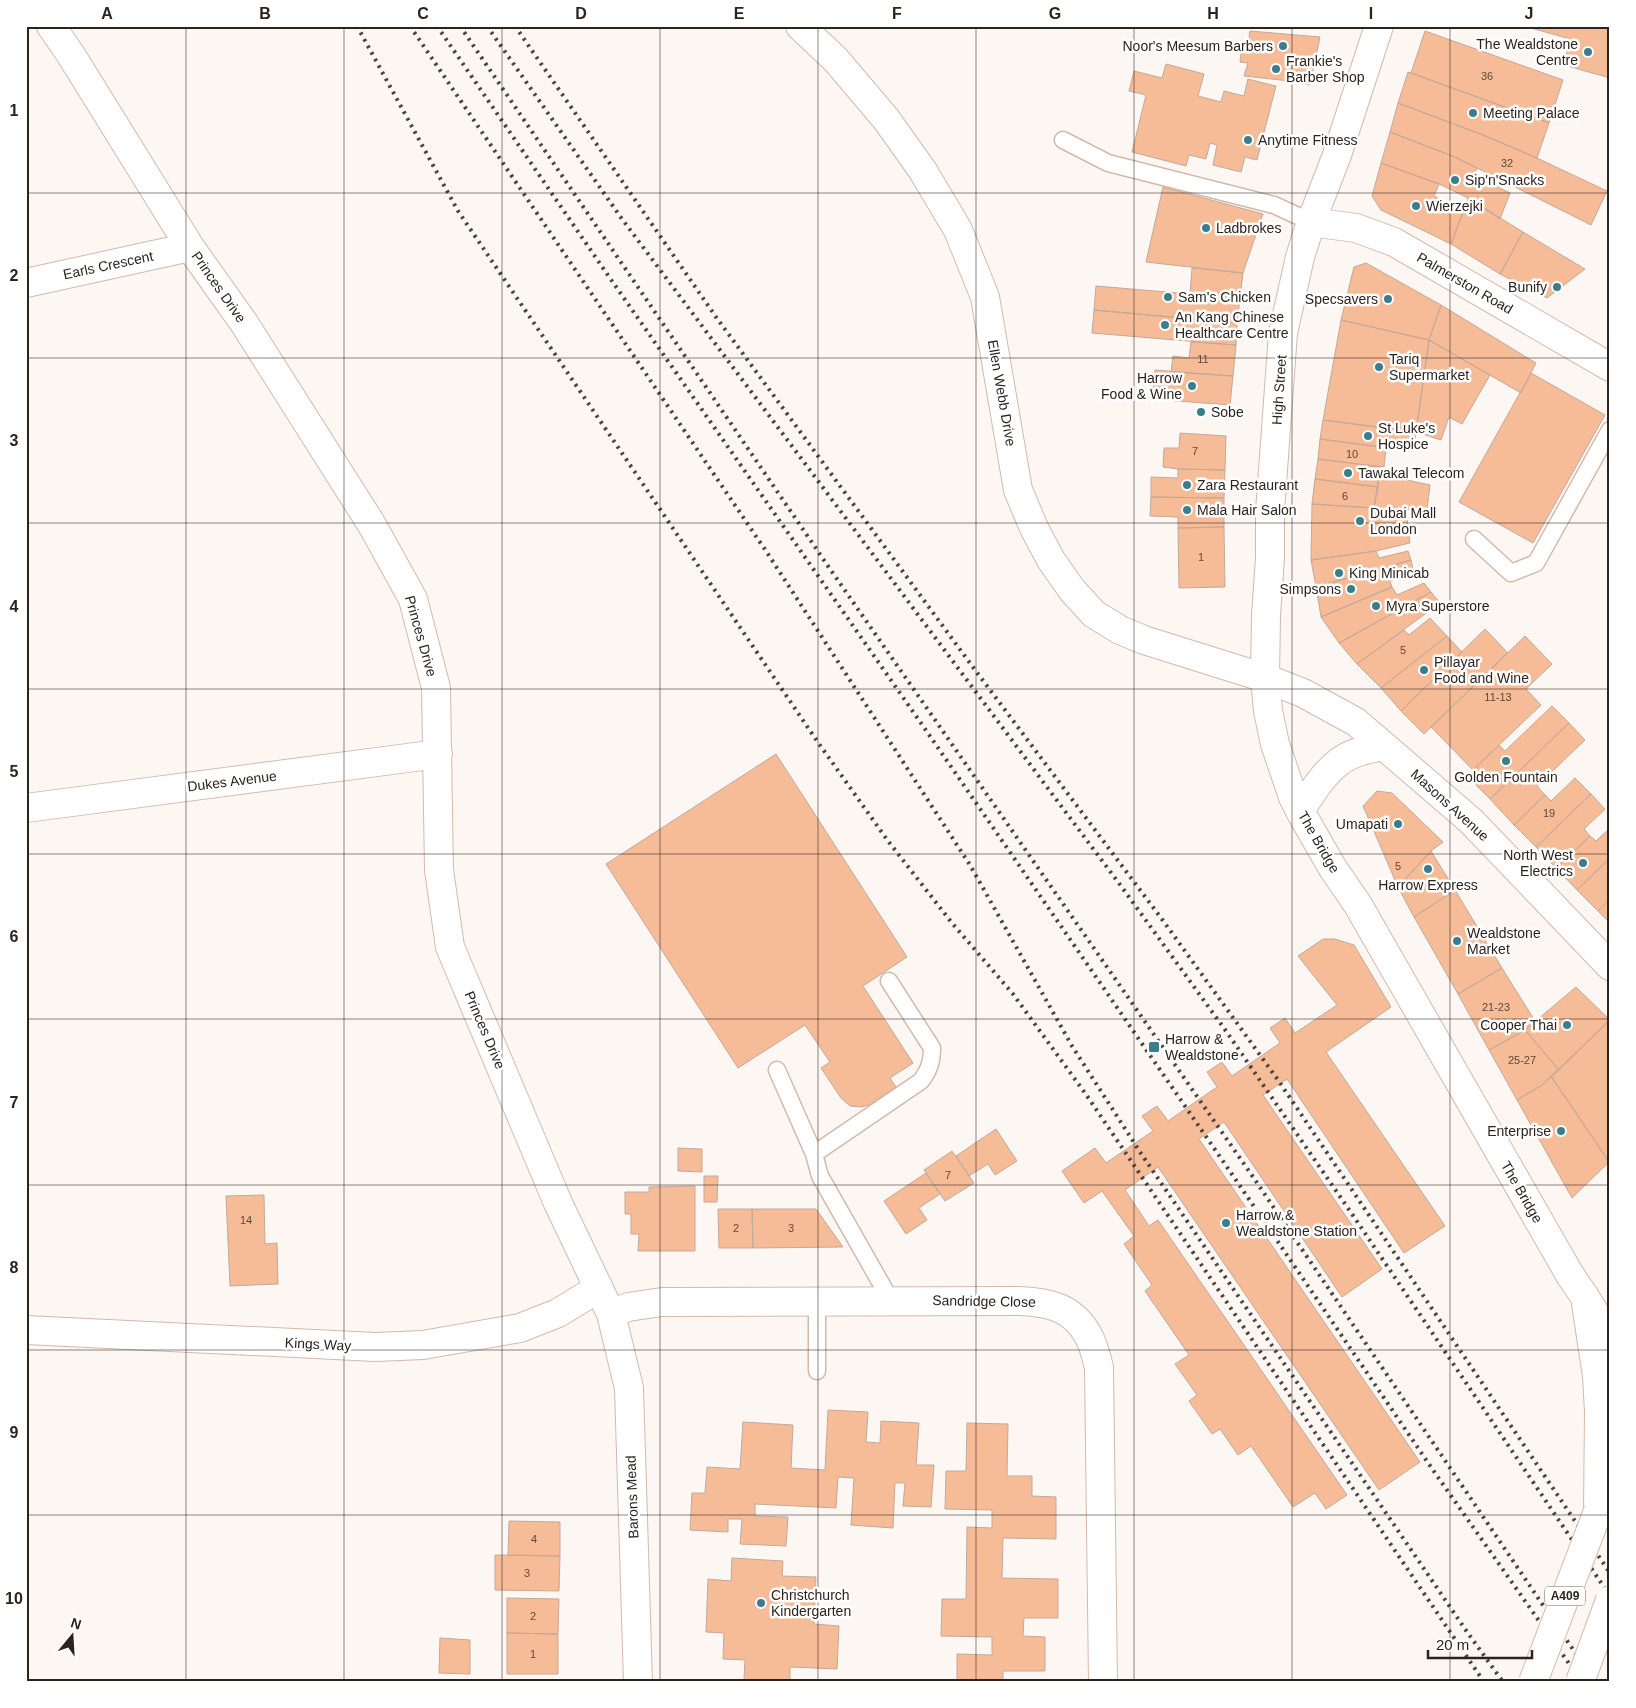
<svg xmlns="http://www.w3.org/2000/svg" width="1636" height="1708" font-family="Helvetica,sans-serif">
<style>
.building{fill:#f6bb97;stroke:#c3a99a}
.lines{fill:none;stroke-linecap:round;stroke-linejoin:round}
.service-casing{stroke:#d4b9aa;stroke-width:19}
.minor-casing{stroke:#d4b9aa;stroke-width:30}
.tertiary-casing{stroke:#d4b9aa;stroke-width:30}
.primary-casing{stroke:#d4b9aa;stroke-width:30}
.service{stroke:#fff;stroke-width:16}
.minor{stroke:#fff;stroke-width:28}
.tertiary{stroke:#fff;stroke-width:28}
.primary{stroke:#fff;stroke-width:28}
.rail{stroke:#4e443f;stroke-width:4;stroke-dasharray:2.5 5;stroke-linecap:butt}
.primary-bridge-casing{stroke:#d4b9aa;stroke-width:30;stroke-linecap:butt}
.primary-bridge{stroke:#fff;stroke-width:28}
.grid{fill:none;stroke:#2d231d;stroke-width:1;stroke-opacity:0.55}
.poi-dot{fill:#3a7d8d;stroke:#fff;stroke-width:2}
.labels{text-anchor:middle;stroke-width:5;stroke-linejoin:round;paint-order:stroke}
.number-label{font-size:11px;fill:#5f493c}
.shield{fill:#fff;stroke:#6c6561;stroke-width:1}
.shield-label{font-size:12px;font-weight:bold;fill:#2d231d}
.poi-label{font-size:14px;fill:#2d231d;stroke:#fff;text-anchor:start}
.street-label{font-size:14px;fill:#2d231d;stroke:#fff}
.neatline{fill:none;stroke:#2d231d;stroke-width:2}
.grid-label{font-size:16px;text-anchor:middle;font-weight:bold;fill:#2d231d}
</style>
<rect width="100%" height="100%" fill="#fdf7f4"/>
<!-- building -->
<path class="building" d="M1524 26H1610V78L1564 65 1570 39Z
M1250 31 1320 37 1310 85 1299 82 1244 76 1248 63 1240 62 1242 44H1248Z
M1425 31 1563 80 1549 123 1411 73Z
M1166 64 1204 74 1198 96 1221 102 1224 91 1244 96 1248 79 1276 86 1257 160 1245 157 1241 172 1213 165 1217 145 1210 143 1206 159 1189 155 1186 166 1132 152 1146 95 1129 91 1134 71 1162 78Z
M1408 72 1549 123 1537 158 1483 135 1398 103Z
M1398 103 1483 135 1537 158 1607 191 1591 225 1455 157 1390 132Z
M1390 132 1455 157 1477 168 1474 175 1510 193 1500 219 1468 198 1439 184 1381 163Z
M1381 163 1439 184 1434 196 1463 212 1451 244 1381 210 1372 196Z
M1163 187 1263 214 1243 273 1146 262Z
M1468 198 1523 232 1500 274 1451 244Z
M1523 232 1585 269 1547 298 1500 274Z
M1366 263 1441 305 1429 340 1341 320 1354 267Z
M1192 268 1243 273 1237 323 1094 310 1096 286 1190 294Z
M1441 305 1536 363 1521 393 1429 340Z
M1094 310 1237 323 1236 345 1092 333Z
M1341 320 1429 340 1416 432 1323 420Z
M1429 340 1490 375 1462 424 1449 417 1441 440 1416 432Z
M1191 342 1236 345 1233 376 1171 372 1173 356 1189 358Z
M1155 370 1233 376 1230 405 1152 399Z
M1531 373 1605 415 1533 543 1459 502Z
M1323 420 1416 432 1414 451 1320 439Z
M1180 433 1226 436 1225 470 1178 469 1163 467 1164 448H1179Z
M1320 439 1386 448 1384 467 1318 459Z
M1318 459 1380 467 1378 487 1315 479Z
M1178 469 1225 470 1224 498 1151 497V477L1178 478Z
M1379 474 1430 485 1427 510 1374 508Z
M1315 479 1378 487 1374 508 1312 504Z
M1151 497 1224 498V527L1178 528V517L1150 516Z
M1312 504 1406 510 1410 543 1376 551 1311 560Z
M1224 527 1225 587 1179 588 1178 528Z
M1376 551 1379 558 1408 551 1411 560 1316 587 1311 560Z
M1411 560 1414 574 1390 581 1392 587 1321 617 1316 587Z
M1424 583 1431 592 1339 643 1321 617 1392 587 1397 595Z
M1431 592 1440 603 1357 664 1339 643Z
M1430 618 1447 636 1381 688 1357 664 1404 630 1409 635Z
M1485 629 1508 653 1424 734 1401 711Z
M1447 636 1462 652 1401 711 1381 688Z
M1525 636 1552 664 1526 689 1541 705 1473 770 1431 727Z
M1552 706 1569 723 1490 799 1467 776 1499 745 1505 751Z
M1569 723 1585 740 1537 786 1545 795 1514 825 1490 799Z
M776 754 907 957 863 986 913 1063 890 1078 896 1087 869 1105 861 1107 850 1106 841 1098 821 1068 830 1062 805 1025 738 1068 606 864Z
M1575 778 1591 794 1536 847 1514 825 1545 795 1551 801Z
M1377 791 1392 793 1443 842 1431 851 1398 887 1363 806Z
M1591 794 1605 809 1584 829 1590 836 1556 868 1536 847Z
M1610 828V858L1577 890 1556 868 1590 836 1596 841Z
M1431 851 1455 890 1414 917 1398 887Z
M1610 858V899L1598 911 1577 890Z
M1455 890 1502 968 1458 994 1414 917Z
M1610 899V923L1598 911Z
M1323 939H1335L1354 945 1391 1007 1326 1052 1445 1226 1404 1253 1287 1079 1263 1095 1382 1269 1342 1297 1224 1122 1199 1139 1420 1462 1379 1490 1158 1167 1125 1190 1149 1226 1158 1220 1347 1495 1326 1509 1315 1493 1293 1507 1251 1446 1238 1455 1220 1429 1212 1434 1189 1401 1197 1395 1175 1364 1189 1355 1145 1291 1152 1285 1124 1244 1134 1236 1102 1191 1084 1203 1062 1171 1095 1148 1106 1163 1153 1131 1142 1116 1157 1106 1168 1121 1217 1087 1207 1072 1222 1062 1232 1076 1280 1043 1270 1028 1285 1018 1295 1033 1337 1005 1298 956Z
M1502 968 1535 1021 1525 1030 1489 1050 1458 994Z
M1576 987 1610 1020 1559 1070 1525 1030Z
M1610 1020V1160L1609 1162 1551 1076Z
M1525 1030 1559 1070 1542 1085 1517 1100 1489 1050Z
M1551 1076 1609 1162 1572 1198 1517 1100 1542 1085Z
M996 1129 1017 1161 995 1175 988 1164 969 1176 956 1156Z
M678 1148 702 1149V1172L678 1171Z
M952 1151 974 1183 945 1201 924 1170Z
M926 1173 940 1194 919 1208 927 1220 906 1234 884 1201Z
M704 1176H718L717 1202H704Z
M695 1186V1251H638L639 1234H631V1214H625V1192H649V1187Z
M264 1195 265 1244 277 1243 278 1284 230 1286 226 1196Z
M718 1209H752L753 1248H719Z
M752 1209H816L843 1247 753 1248Z
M828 1410 868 1412 866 1442 880 1443 881 1421 919 1423 916 1465H934L931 1507 903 1506 905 1483H895L893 1528 851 1525 854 1478 838 1477 836 1508 755 1504V1516L788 1517 786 1546 740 1544 742 1519H728V1532L690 1530 692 1493H705L707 1467 740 1469 743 1422 793 1425 791 1468 825 1470Z
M967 1423 1008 1424 1007 1476H1032V1496L1056 1497V1539L1003 1538 1002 1578 1058 1579V1618H1024L1023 1636 1045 1637V1671H1003V1682H957V1654L992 1655V1637L941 1636 942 1599H966L967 1527 992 1528V1510L945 1509 946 1471H966Z
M509 1521 560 1522V1556L508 1555Z
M495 1555 560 1556 559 1591 495 1590Z
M732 1558 783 1561 782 1576 816 1577 814 1624 839 1626 837 1669 790 1667V1682L744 1680 745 1660 723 1659 724 1633 706 1632 708 1579 731 1581Z
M507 1598 559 1599 558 1634 507 1633Z
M507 1633 558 1634V1674H507Z
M440 1638 470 1640V1674L439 1673Z"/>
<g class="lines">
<defs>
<path id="service" d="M1063 140 1108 163 1274 205 1311 222
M1474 539 1511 573 1536 563 1610 430
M777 1070 814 1154 820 1176 891 1301
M814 1154 921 1081C929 1070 932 1062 932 1048L889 981
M817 1371V1301"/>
<path id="minor" d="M51 26 71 55 190 247 244 323 372 525 413 599 436 688 439 870 450 947 558 1203 611 1314 629 1388 638 1682
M1311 222 1337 155 1379 26
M26 283 190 247
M26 808 438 754
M611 1314 628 1307 662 1302 1020 1301C1050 1302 1074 1308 1089 1337 1094 1346 1096 1357 1099 1367L1103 1682
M26 1330 375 1347 423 1345 520 1328 558 1313 599 1288"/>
<path id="tertiary" d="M800 26 836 60 886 119 923 171 958 230 985 297 1018 490 1034 528 1051 560 1072 590 1094 614 1120 630 1144 640 1265 678 1303 693 1356 722 1471 821 1610 966
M1300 811C1311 794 1323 774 1339 762 1352 752 1368 749 1383 746
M1598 1511 1599 1412 1597 1376 1585 1297 1570 1275 1358 905 1332 867 1300 811 1293 797 1275 744 1268 711 1265 678 1266 615 1270 558V511L1283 333 1300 257 1311 222 1356 228 1394 242 1610 367"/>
<path id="primary" d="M1585 1297 1601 1323 1610 1334
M1598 1511 1610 1482"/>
</defs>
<!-- service casing -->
<use href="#service" class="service-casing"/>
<!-- minor casing -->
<use href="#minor" class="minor-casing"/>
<!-- tertiary casing -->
<use href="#tertiary" class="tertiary-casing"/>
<!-- primary casing -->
<use href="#primary" class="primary-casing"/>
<!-- service -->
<use href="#service" class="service"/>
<!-- minor -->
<use href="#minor" class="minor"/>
<!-- tertiary -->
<use href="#tertiary" class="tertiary"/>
<!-- primary -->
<use href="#primary" class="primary"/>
<!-- rail -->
<path class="rail" d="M357 26 458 211 817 741 888 841 952 923 1013 994 1085 1093 1484 1682
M410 26 766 551 970 865 1072 1046 1140 1152 1465 1629 1503 1682
M437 26 605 271 923 726 1238 1183 1435 1473 1582 1682
M460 26 830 569 1251 1174 1595 1682
M487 26 622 219 1121 886 1226 1031 1352 1214 1610 1596
M515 26 716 317 978 674 1164 922 1278 1080 1610 1573"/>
<defs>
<path id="primary-bridge" d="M1533 1682 1598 1511
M1580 1682 1610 1600"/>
</defs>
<!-- primary-bridge casing -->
<use href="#primary-bridge" class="primary-bridge-casing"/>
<!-- primary-bridge -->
<use href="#primary-bridge" class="primary-bridge"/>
</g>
<!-- grid -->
<path class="grid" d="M186 26V1682M344 26V1682M502 26V1682M660 26V1682M818 26V1682M976 26V1682M1134 26V1682M1292 26V1682M1450 26V1682M26 193H1610M26 358H1610M26 523H1610M26 689H1610M26 854H1610M26 1019H1610M26 1185H1610M26 1350H1610M26 1515H1610"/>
<!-- markers -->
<g class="poi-dot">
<circle cx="1283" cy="46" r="5"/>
<circle cx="1588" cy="52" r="5"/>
<circle cx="1276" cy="69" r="5"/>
<circle cx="1473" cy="113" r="5"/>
<circle cx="1248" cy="140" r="5"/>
<circle cx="1455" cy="180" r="5"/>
<circle cx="1416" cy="206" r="5"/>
<circle cx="1206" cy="228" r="5"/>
<circle cx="1557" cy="287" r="5"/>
<circle cx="1168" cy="297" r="5"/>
<circle cx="1388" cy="299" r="5"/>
<circle cx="1165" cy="325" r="5"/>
<circle cx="1379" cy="367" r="5"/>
<circle cx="1192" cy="386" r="5"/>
<circle cx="1201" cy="412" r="5"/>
<circle cx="1368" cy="436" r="5"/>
<circle cx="1348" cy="473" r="5"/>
<circle cx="1187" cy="485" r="5"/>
<circle cx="1187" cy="510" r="5"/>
<circle cx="1360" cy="521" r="5"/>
<circle cx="1339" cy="573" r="5"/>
<circle cx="1351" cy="589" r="5"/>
<circle cx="1376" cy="606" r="5"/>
<circle cx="1424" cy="670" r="5"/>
<circle cx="1506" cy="761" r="5"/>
<circle cx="1398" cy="824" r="5"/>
<circle cx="1583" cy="863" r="5"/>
<circle cx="1428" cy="869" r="5"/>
<circle cx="1457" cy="941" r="5"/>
<circle cx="1567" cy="1025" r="5"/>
<rect x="1148" y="1041" width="12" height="12" rx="2.5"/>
<circle cx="1561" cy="1131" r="5"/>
<circle cx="1226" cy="1223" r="5"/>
<circle cx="761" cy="1603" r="5"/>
</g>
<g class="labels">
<!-- number labels -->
<g class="number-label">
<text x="1487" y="80">36</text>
<text x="1507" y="167">32</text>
<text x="1203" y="363">11</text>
<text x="1195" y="455">7</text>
<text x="1352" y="458">10</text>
<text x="1345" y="500">6</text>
<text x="1201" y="561">1</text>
<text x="1403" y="654">5</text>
<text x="1498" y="701">11-13</text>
<text x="1549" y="817">19</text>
<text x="1398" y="870">5</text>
<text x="1496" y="1011">21-23</text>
<text x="1522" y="1064">25-27</text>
<text x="948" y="1179">7</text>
<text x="246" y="1224">14</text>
<text x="736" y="1232">2</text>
<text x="791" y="1232">3</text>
<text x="534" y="1543">4</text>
<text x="527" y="1577">3</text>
<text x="533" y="1620">2</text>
<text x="533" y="1658">1</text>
</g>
<!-- shield labels -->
<rect class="shield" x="1545" y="1586.5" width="40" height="19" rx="4"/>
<g class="shield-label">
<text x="1565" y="1600">A409</text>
</g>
<!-- poi labels -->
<g class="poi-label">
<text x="1578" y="49" text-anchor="end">The Wealdstone<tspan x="1578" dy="16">Centre</tspan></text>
<text x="1273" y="51" text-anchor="end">Noor's Meesum Barbers</text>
<text x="1286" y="66">Frankie's<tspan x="1286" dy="16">Barber Shop</tspan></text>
<text x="1483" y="118">Meeting Palace</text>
<text x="1258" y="145">Anytime Fitness</text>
<text x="1465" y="185">Sip'n'Snacks</text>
<text x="1426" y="211">Wierzejki</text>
<text x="1216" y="233">Ladbrokes</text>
<text x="1547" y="292" text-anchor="end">Bunify</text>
<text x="1178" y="302">Sam's Chicken</text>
<text x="1378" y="304" text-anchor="end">Specsavers</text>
<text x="1175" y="322">An Kang Chinese<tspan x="1175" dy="16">Healthcare Centre</tspan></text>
<text x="1389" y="364">Tariq<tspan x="1389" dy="16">Supermarket</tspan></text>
<text x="1182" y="383" text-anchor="end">Harrow<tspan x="1182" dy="16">Food &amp; Wine</tspan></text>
<text x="1211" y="417">Sobe</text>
<text x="1378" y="433">St Luke's<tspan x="1378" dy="16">Hospice</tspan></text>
<text x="1358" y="478">Tawakal Telecom</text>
<text x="1197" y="490">Zara Restaurant</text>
<text x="1197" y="515">Mala Hair Salon</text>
<text x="1370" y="518">Dubai Mall<tspan x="1370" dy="16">London</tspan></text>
<text x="1349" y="578">King Minicab</text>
<text x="1341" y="594" text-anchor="end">Simpsons</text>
<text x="1386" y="611">Myra Superstore</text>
<text x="1434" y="667">Pillayar<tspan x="1434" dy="16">Food and Wine</tspan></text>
<text x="1506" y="782" text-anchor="middle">Golden Fountain</text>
<text x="1388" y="829" text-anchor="end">Umapati</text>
<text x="1573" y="860" text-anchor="end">North West<tspan x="1573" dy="16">Electrics</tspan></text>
<text x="1428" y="890" text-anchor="middle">Harrow Express</text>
<text x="1467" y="938">Wealdstone<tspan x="1467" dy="16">Market</tspan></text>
<text x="1557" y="1030" text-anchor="end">Cooper Thai</text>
<text x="1165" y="1044">Harrow &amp;<tspan x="1165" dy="16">Wealdstone</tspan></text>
<text x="1551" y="1136" text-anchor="end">Enterprise</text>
<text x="1236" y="1220">Harrow &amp;<tspan x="1236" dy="16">Wealdstone Station</tspan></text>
<text x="771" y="1600">Christchurch<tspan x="771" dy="16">Kindergarten</tspan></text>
</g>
<!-- street labels -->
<g class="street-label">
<text transform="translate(108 265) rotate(-12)" y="5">Earls Crescent</text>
<text transform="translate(1465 283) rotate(30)" y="5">Palmerston Road</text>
<text transform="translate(219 287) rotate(55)" y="5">Princes Drive</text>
<text transform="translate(1279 390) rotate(-86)" y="5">High Street</text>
<text transform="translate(1002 393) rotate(80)" y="5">Ellen Webb Drive</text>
<text transform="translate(421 636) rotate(74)" y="5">Princes Drive</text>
<text transform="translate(232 781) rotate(-7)" y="5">Dukes Avenue</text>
<text transform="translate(1450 805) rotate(42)" y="5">Masons Avenue</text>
<text transform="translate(1319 842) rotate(60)" y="5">The Bridge</text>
<text transform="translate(485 1030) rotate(67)" y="5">Princes Drive</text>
<text transform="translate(1522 1192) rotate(60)" y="5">The Bridge</text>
<text transform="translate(984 1301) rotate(1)" y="5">Sandridge Close</text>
<text transform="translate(318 1344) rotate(3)" y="5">Kings Way</text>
<text transform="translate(632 1497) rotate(-92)" y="5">Barons Mead</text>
</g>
</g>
<!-- border -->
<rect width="1636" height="1708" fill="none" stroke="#ffffff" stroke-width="55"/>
<!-- north arrow -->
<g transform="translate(72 1636) rotate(18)" stroke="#ffffff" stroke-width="4" paint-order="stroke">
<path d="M0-4L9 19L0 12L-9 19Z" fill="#2d231d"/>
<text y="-8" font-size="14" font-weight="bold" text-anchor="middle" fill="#2d231d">N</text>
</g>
<!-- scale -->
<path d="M1428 1650v8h104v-8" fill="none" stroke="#2d231d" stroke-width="2.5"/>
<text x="1436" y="1650" font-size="15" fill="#2d231d" stroke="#ffffff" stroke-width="4" paint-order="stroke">20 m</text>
<rect x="28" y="28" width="1580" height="1652" class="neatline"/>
<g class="grid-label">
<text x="107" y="19">A</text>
<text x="265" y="19">B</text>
<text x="423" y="19">C</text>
<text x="581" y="19">D</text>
<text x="739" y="19">E</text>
<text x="897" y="19">F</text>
<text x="1055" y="19">G</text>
<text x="1213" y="19">H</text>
<text x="1371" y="19">I</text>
<text x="1529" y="19">J</text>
<text x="14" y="116">1</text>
<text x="14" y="281">2</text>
<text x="14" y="446">3</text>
<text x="14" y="612">4</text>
<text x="14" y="777">5</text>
<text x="14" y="942">6</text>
<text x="14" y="1108">7</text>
<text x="14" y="1273">8</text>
<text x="14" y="1438">9</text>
<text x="14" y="1604">10</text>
</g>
</svg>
